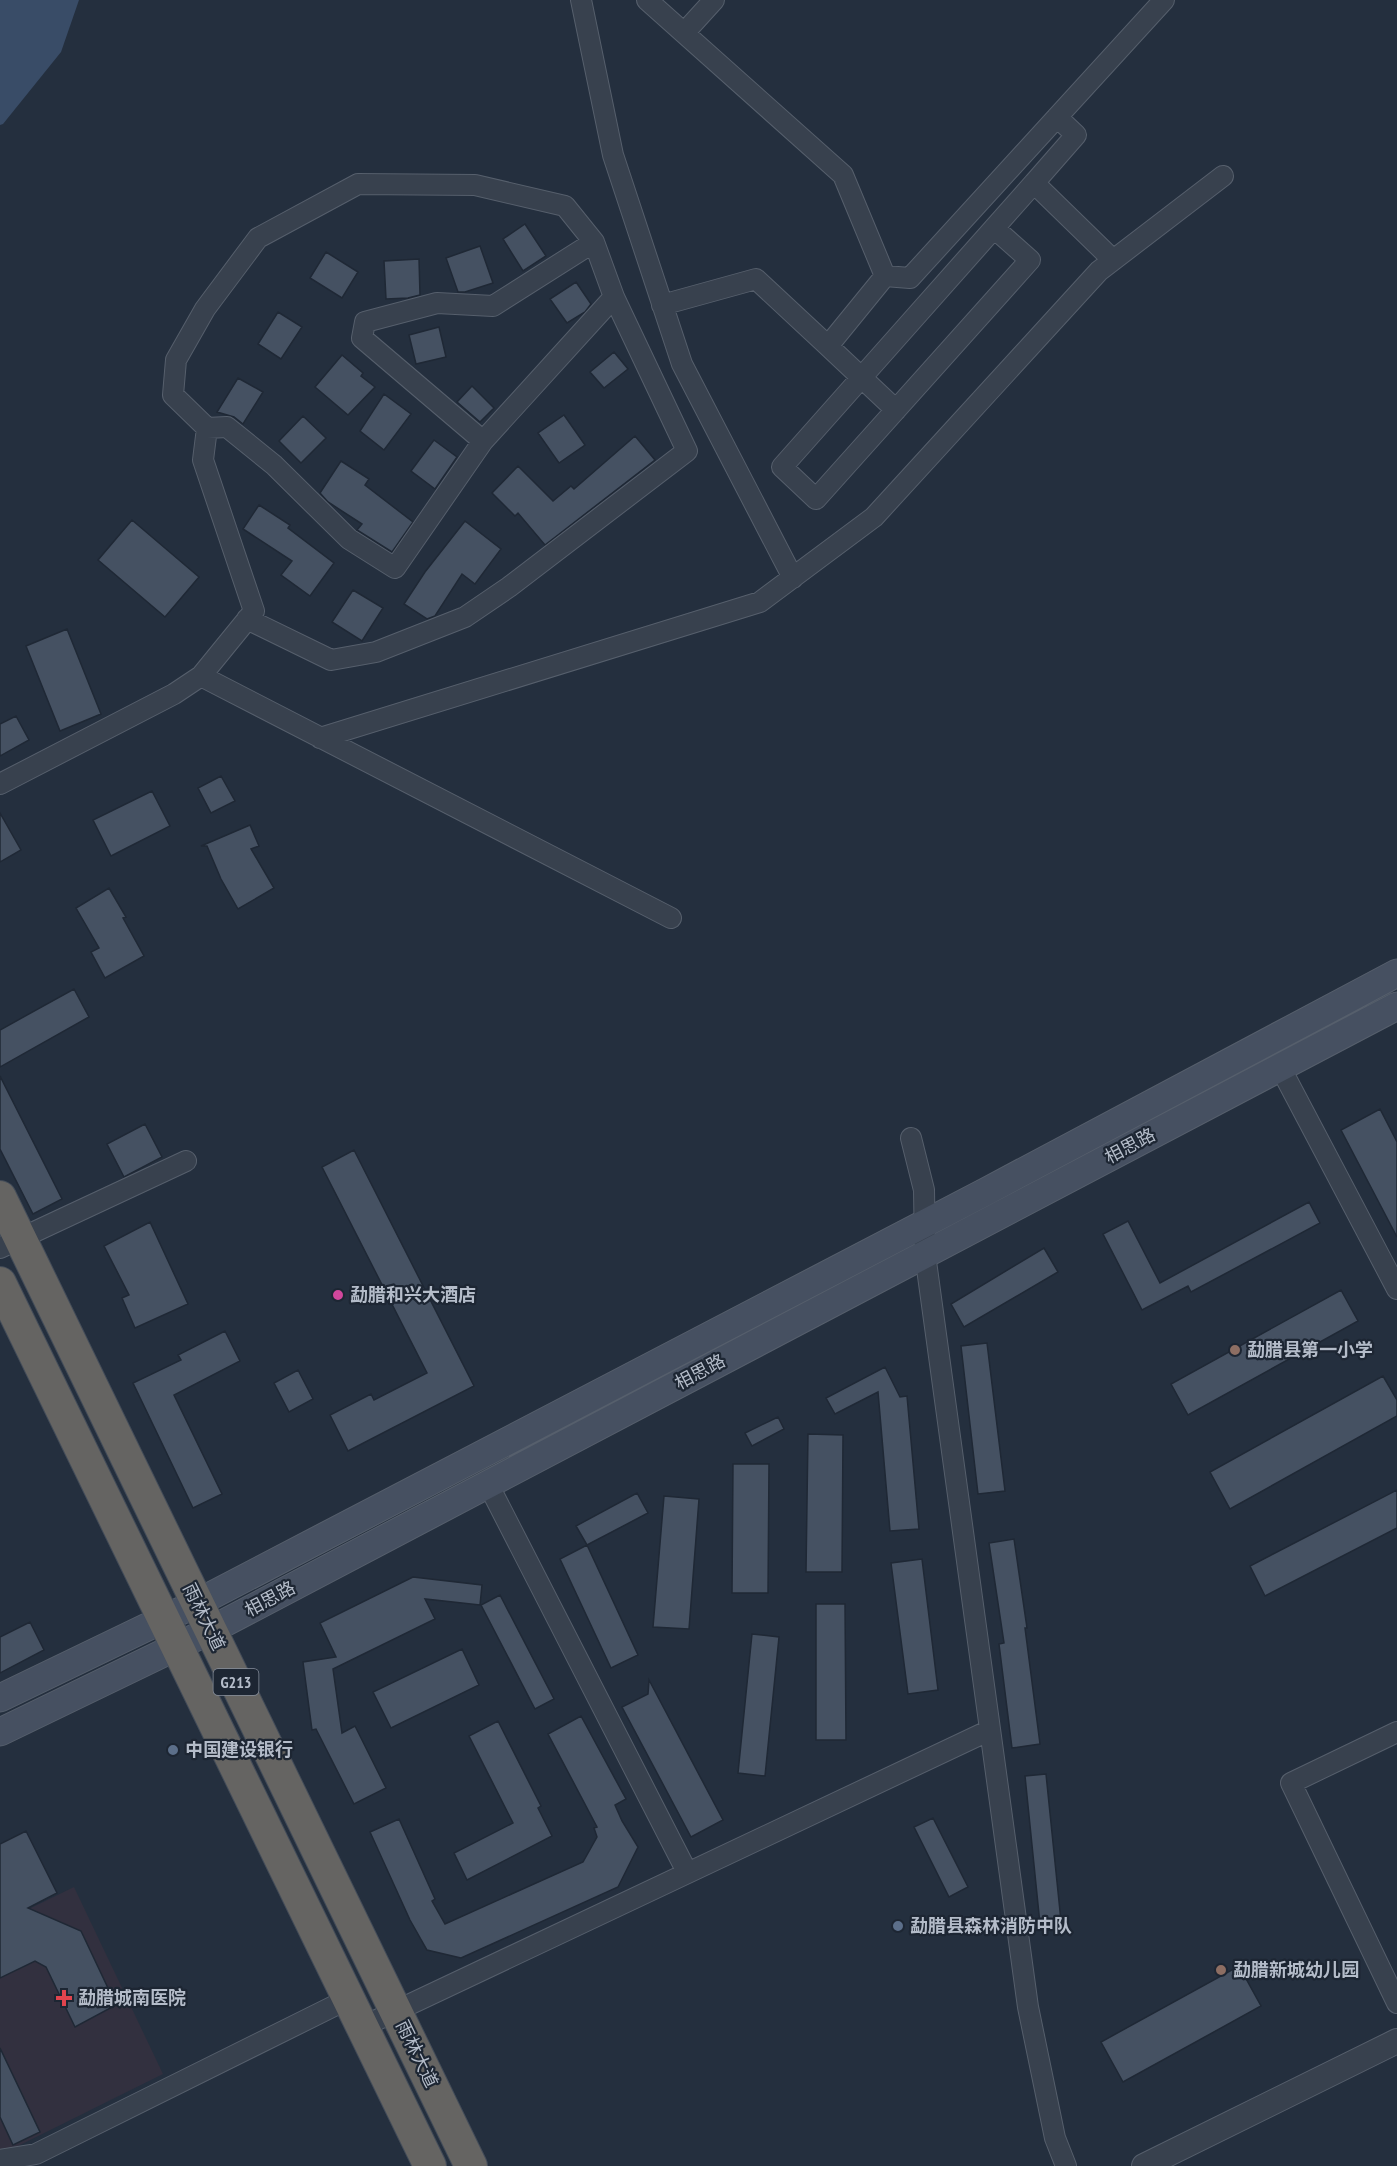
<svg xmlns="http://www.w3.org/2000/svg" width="1397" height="2166" font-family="'PT Sans Narrow','Noto Sans SC',sans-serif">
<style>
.medical{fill:#32303f}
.water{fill:#394c67}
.building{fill:#455162;stroke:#1f2835;stroke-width:1.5}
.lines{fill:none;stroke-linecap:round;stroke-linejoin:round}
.minor-casing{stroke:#565f6c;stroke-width:22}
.tertiary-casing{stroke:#565f6c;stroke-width:26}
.secondary-casing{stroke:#565f6c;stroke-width:29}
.trunk-casing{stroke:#434c59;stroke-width:34}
.minor{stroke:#38414e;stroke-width:20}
.tertiary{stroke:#38414e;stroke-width:24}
.secondary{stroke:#465061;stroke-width:27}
.trunk{stroke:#656462;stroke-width:32}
.hotel-dot{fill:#d1479c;stroke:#1d2633;stroke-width:2}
.education-dot{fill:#8d6e63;stroke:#1d2633;stroke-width:2}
.service-dot{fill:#5c6f8a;stroke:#1d2633;stroke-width:2}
.health-dot{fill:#e0444e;stroke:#1d2633;stroke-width:2}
.labels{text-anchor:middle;stroke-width:4.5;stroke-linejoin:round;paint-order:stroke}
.shield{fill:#1d2633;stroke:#878f9c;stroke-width:1.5}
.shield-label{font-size:16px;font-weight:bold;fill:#b4bcc9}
.street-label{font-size:18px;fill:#b4bcc9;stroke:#1d2633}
.poi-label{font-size:18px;font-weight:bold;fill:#b4bcc9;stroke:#1d2633;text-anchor:start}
</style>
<rect width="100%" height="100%" fill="#242f3e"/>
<!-- medical -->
<path class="medical" d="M74 1887 163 2074 0 2155V1923Z"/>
<!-- water -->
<path class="water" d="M0 0H79L61 52 3 124 0 125Z"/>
<!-- building -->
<path class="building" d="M525 224 546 256 523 271 503 239Z
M480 246 493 283 465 292H458L446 258Z
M326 252 358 272 342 298 310 278Z
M419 259 420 295 408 298 386 299 384 261Z
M576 282 591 304 585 312 567 323 550 299Z
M278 312 302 327 281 359 258 344Z
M439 327 446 357 416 364 409 335Z
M614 352 628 369 604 388 590 372Z
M342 355 363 373 361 376 375 387 348 415 315 387Z
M238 378 263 392 243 424 234 417 217 412Z
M472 386 494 408 480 422 457 402Z
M384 394 411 414 384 450 360 431Z
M564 415 585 445 559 463 538 433Z
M303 416 326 438 301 463 279 441Z
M635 436 655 460 545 545 518 513 515 516 492 493 518 466 553 501 571 486 574 489Z
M434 440 457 457 435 489 411 471Z
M341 461 369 479 365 485 413 522 392 552 357 530 362 524 328 502 320 493Z
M259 505 290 525 288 528 334 563 310 596 281 575 292 561 243 529Z
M132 520 199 577 165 617 98 560Z
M465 521 501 549 475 584 462 574 435 616 427 619 404 604 425 572Z
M353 590 383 608 362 641 332 622Z
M67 629 101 714 60 731 26 646Z
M16 716 29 740 0 756V724Z
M221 776 235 801 211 813 198 788Z
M152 791 170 826 111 856 93 820Z
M0 813 21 850 0 862Z
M250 825 259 846 251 849 274 888 238 909 221 879 207 846H201Z
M109 888 126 917 123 918 144 956 105 978 91 952 99 948 76 908Z
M74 989 89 1017 0 1067V1030Z
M0 1076 62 1199 33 1214 0 1149Z
M1380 1109 1397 1142V1237L1341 1130Z
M145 1124 162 1157 124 1177 107 1144Z
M354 1150 474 1386 348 1451 330 1415 371 1394 374 1400 427 1373 322 1167Z
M1309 1202 1320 1223 1191 1292 1188 1286 1142 1310 1103 1234 1128 1221 1160 1283Z
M150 1222 188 1304 135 1328 122 1298 129 1295 104 1246Z
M1044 1248 1058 1272 964 1327 951 1304Z
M1341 1290 1358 1321 1188 1415 1171 1384Z
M225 1331 240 1361 174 1395 222 1494 193 1508 133 1383 181 1360 178 1355Z
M987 1343 1005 1491 978 1494 961 1346Z
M885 1367 900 1397 907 1396 919 1529 890 1531 878 1392 835 1414 826 1398Z
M298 1370 313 1399 289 1412 274 1383Z
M1383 1376 1397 1400V1416L1230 1509 1210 1472Z
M778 1417 784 1429 752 1446 745 1433Z
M808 1434 843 1435 842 1572H806Z
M733 1464H769L768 1593H732Z
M1397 1490V1528L1265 1596 1250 1566Z
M637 1493 648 1513 587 1545 576 1526Z
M664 1496 699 1499 689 1629 653 1627Z
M1014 1539 1027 1628H1025L1040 1744 1012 1748 999 1644 1004 1643 989 1543Z
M587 1545 638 1655 611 1668 560 1559Z
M922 1559 938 1690 908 1694 891 1563Z
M413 1577 482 1585 480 1605 425 1599 435 1619 333 1669 342 1733 355 1726 386 1788 354 1804 316 1729 312 1730 303 1662 336 1657 320 1623Z
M500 1595 554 1699 535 1709 481 1605Z
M816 1604H845L846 1740H816Z
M30 1622 44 1650 0 1673V1637Z
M752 1634 779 1637 765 1776 738 1773Z
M462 1649 479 1685 391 1728 373 1692Z
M649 1680 723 1820 691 1837 622 1707 648 1694Z
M581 1716 626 1799 615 1805 622 1821 638 1847 618 1887 461 1958 427 1950 410 1920 370 1832 399 1819 435 1899 432 1901 445 1924 583 1862 597 1837 594 1828 597 1827 548 1734Z
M498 1721 541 1806 538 1808 552 1836 467 1880 454 1853 513 1823 469 1736Z
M1046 1774 1061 1921 1040 1924 1025 1776Z
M933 1818 968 1887 949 1897 914 1827Z
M26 1831 57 1893 28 1908 81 1931 116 2005 75 2027 46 1967 35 1961 0 1978V1844Z
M1239 1966 1261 2006 1123 2082 1101 2042Z
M0 2048 40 2132 13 2145 0 2117Z"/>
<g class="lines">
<defs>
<path id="minor" d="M581 0 613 155 682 364 793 578
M647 0 843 175 885 276
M684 33 714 0
M1057 117 1076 135 1034 183 1113 260
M994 228 1030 260 816 499 782 467C866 372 950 278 1034 183
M662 305 756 279 828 346 885 276 910 278 1164 0
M828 346 896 410
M207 428 173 395 176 360 205 309 258 238 358 184 475 185 565 206 594 242 614 297 687 451 509 587 465 617 376 652 331 660 247 619
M483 441 614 297
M201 676 671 918
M320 738 760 602 874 517 1099 271 1223 176
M0 784 174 694 201 676 254 611 203 460 207 428 227 427 274 465 349 539 395 568 483 441 362 338 365 322 437 303 493 306 594 242
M1280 1067 1397 1289
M911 1138 924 1190 925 1254 1028 2007 1055 2138 1066 2166
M0 1248 186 1161
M488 1484 687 1872
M1397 1732 1291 1783 1397 2003
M362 2027 990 1730
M0 2160 36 2154 348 1999"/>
<path id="tertiary" d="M1144 2166 1397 2041"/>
<path id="secondary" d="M0 1698 197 1603 987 1191 1397 973
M0 1732 211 1630 1397 1006"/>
<path id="trunk" d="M0 1197 471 2166
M0 1283 430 2166"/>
</defs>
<!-- minor casing -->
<use href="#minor" class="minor-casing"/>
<!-- tertiary casing -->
<use href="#tertiary" class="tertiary-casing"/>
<!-- secondary casing -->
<use href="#secondary" class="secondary-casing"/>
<!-- trunk casing -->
<use href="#trunk" class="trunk-casing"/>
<!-- minor -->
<use href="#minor" class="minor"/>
<!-- tertiary -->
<use href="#tertiary" class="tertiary"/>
<!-- secondary -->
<use href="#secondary" class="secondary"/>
<!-- trunk -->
<use href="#trunk" class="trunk"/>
</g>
<!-- markers -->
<circle class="hotel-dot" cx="338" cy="1295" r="6"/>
<g class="education-dot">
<circle cx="1235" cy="1350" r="6"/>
<circle cx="1221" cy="1970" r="6"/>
</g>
<g class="service-dot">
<circle cx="173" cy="1750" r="6"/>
<circle cx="898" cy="1926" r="6"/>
</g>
<path class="health-dot" d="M61 1989h6v6h6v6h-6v6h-6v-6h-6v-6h6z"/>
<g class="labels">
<!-- shield labels -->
<rect class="shield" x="213.5" y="1669" width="45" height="26" rx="4.5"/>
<g class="shield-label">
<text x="236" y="1688">G213</text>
</g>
<!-- street labels -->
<g class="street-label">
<text transform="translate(1130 1146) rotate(-28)" y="6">相思路</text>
<text transform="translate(700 1372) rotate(-28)" y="6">相思路</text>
<text transform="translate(270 1599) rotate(-28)" y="6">相思路</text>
<text transform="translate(204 1617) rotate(64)" y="6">雨林大道</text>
<text transform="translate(417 2054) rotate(64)" y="6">雨林大道</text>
</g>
<!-- poi labels -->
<g class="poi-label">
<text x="350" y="1301">勐腊和兴大酒店</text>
<text x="1247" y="1356">勐腊县第一小学</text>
<text x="185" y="1756">中国建设银行</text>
<text x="910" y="1932">勐腊县森林消防中队</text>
<text x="1233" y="1976">勐腊新城幼儿园</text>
<text x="78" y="2004">勐腊城南医院</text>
</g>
</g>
</svg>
